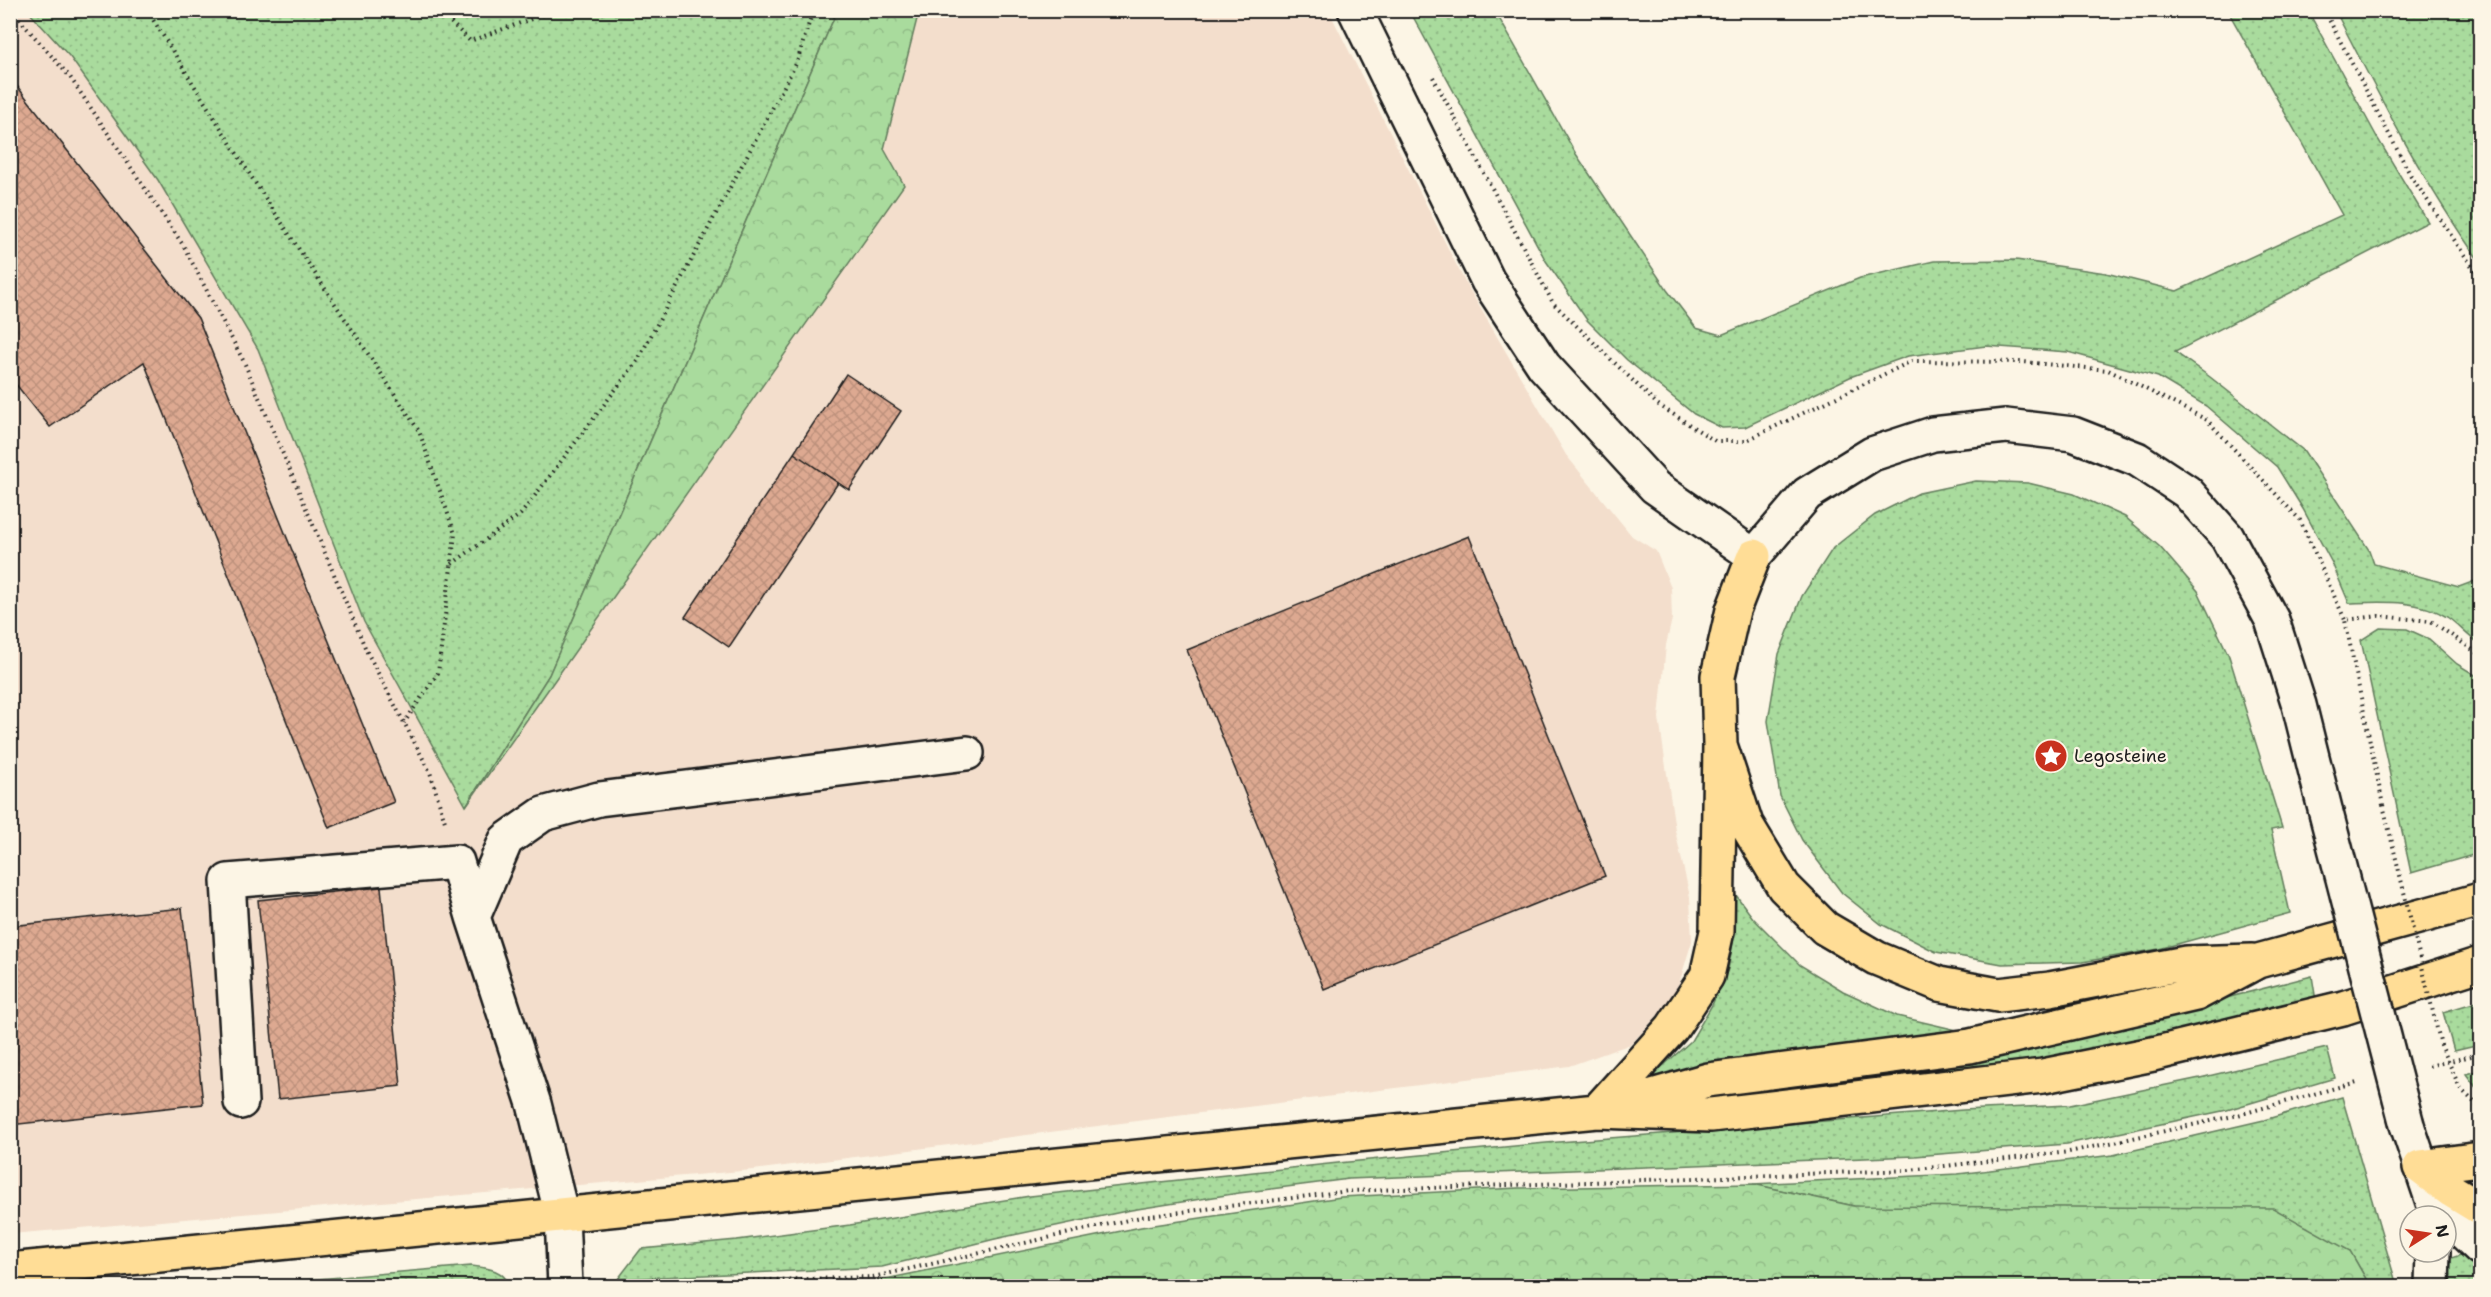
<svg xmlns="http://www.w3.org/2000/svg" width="2491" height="1297" font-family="'Shantell Sans',sans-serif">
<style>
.built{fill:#f3decc}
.grass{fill:url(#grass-dots);stroke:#627c5c;stroke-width:1.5}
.forest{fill:url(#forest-crowns);stroke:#627c5c;stroke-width:1.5}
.building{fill:url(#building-cross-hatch);stroke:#1c1c1c;stroke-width:1.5}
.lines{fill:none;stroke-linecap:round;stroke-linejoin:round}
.minor-casing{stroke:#1c1c1c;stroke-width:38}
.major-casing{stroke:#1c1c1c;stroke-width:38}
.path{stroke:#1c1c1c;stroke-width:4;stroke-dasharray:1.5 4.5;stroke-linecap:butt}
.minor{stroke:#fcf5e5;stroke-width:33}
.major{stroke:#ffdd96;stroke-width:33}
.minor-bridge-casing{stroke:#1c1c1c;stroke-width:38;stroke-linecap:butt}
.path-bridge{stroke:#1c1c1c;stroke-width:4;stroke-dasharray:1.5 4.5;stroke-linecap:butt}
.minor-bridge{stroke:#fcf5e5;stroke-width:33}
.labels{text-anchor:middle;stroke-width:4.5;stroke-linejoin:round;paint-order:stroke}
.poi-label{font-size:18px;fill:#1c1c1c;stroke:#fcf5e5;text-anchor:start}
</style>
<defs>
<pattern id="grass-dots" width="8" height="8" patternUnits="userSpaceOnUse" patternTransform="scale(1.5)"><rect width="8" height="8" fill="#a9db9d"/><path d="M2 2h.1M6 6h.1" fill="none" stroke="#91bb87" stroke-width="1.8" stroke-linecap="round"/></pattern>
<pattern id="forest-crowns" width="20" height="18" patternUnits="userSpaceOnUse" patternTransform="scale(1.5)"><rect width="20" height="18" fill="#a9db9d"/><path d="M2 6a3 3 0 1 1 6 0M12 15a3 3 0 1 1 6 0" fill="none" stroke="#91bb87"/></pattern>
<pattern id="building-cross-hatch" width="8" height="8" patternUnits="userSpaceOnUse" patternTransform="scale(1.5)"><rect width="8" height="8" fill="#dda991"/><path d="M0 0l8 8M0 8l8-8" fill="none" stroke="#bd917c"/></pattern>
</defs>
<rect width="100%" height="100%" fill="#fcf5e5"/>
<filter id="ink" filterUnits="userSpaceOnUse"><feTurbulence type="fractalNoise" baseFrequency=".0167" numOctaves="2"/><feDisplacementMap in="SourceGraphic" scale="12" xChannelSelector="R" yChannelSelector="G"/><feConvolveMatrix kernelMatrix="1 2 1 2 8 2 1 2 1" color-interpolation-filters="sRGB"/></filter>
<g filter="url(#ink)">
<!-- built -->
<path class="built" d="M11 11H28L70 57 158 180 258 349 364 622 884 149 919 11H1329L1464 280 1566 455 1632 536 1656 551 1671 588 1672 619 1666 645 1659 718 1675 830 1690 897 1692 941 1675 997 1631 1044 1569 1066 753 1170 11 1234Z"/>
<!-- grass -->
<path class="grass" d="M28 11H837L549 675 466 806 364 622 258 349 158 180 70 57Z
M1410 11H1495L1576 154 1667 290 1696 328 1721 335 1860 278 1934 261 2016 260 2106 273 2177 291 2342 215 2228 11H2308L2378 139 2428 222 2175 352 2210 377 2304 451 2369 550 2374 564 2459 587 2480 579V644C2468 637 2459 625 2447 617 2418 599 2382 602 2349 603L2332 563 2303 509 2277 467 2206 406 2158 377 2068 352 1986 346 1908 356 1850 377 1745 427 1722 428 1694 414 1627 360 1587 320 1546 261Z
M2358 11H2480V262C2425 185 2382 102 2339 18Z
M1976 481 2028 483 2074 494 2125 517 2160 547 2198 591 2229 656 2282 828 2271 830 2290 913 2159 949 2082 962 2002 964 1936 952 1881 924 1842 893 1802 840 1780 796 1768 721 1779 654 1802 596 1833 548 1875 515 1919 493Z
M2380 628 2407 629 2429 639 2457 664 2480 678V853L2411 873 2361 640Z
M1730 887 1753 918 1800 965 1843 991 1897 1016 1961 1031 1647 1080 1691 1041 1712 1005 1728 969 1735 932Z
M2312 976 2316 1001 2177 1037 1987 1072 1822 1092V1081L2148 1018Z
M2480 1001V1045L2454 1051 2443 1012Z
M2327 1048 2335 1078 2227 1110 2067 1144 1915 1156 1349 1179 1239 1193 1131 1210 995 1239 882 1267 618 1279 641 1249 737 1240 850 1225 1030 1196 1338 1163 1546 1143 1963 1110 2070 1105 2200 1078Z
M2480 1070V1093L2466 1074Z
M2342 1097 2397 1286H2370L2350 1251 1854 1206 1753 1184 1958 1174 2113 1155 2264 1120Z
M2467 1253 2480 1271V1286H2449L2447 1267 2451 1258Z
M471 1266C488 1268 503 1269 510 1286H236Z"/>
<!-- forest -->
<path class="forest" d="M837 11H919L884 149 904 185 466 806 549 675Z
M1753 1184 1854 1206 2273 1208 2350 1251 2370 1286H851L1141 1227 1341 1197 1518 1188Z"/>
<!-- building -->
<path class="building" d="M10 77 198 318 394 802 329 828 144 362 50 427 10 377Z
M846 374 901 411 849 490 794 453Z
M794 453 838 483 729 647 685 617Z
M1469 536 1605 876 1324 989 1187 650Z
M381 887 401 1086 278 1099 258 900Z
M182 908 203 1104 10 1125V926Z"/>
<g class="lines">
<defs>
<path id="minor" d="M1355 10 1488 281 1544 366 1655 487 1754 556 1807 494 1872 454 1933 434 2006 426 2073 434 2137 459 2187 492 2227 537 2272 620 2299 705 2326 813
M241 1102 228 881 457 862 473 917
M2407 1125 2435 1208 2446 1216
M2446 1216 2480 1248
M565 1286 562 1216 534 1104 473 917 506 840 543 814 599 799 967 753
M2432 1286 2433 1252"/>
<path id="major" d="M1720 745 1746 824 1784 887 1825 928 1876 958 1939 984 1998 995 2050 989 2186 963 2252 961
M1631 1102 1708 1080 1970 1046 2196 994 2258 961 2480 900
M1597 1111 1672 1028 1707 976 1717 931 1720 745 1718 676 1733 610 1754 556
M2420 1167 2452 1191 2480 1208
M2420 1167 2480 1159
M10 1270 1597 1111 1711 1115 2043 1076 2153 1054 2343 1008 2480 964"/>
</defs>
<!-- minor casing -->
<use href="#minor" class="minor-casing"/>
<!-- major casing -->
<use href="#major" class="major-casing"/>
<!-- path -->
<path class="path" d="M11 10 70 77 183 245 244 362 367 652 430 772 446 825
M147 10 254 181 419 431 455 534 438 673 404 723
M438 10 470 41 545 14V10
M2324 10 2411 176 2480 278
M1433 77 1553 303 1657 404 1715 441H1745L1912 361 2023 362 2108 370 2207 420 2300 520 2345 620
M452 564 521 514 638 360 797 62 813 10
M2383 805 2345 620 2379 616 2431 621 2480 655
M2429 1066 2480 1054
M2460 1088 2480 1108
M645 1286 708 1282 873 1277 1141 1217 1349 1191 1909 1170 2069 1152 2238 1115 2357 1082"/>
<!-- minor -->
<use href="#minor" class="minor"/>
<!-- major -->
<use href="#major" class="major"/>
<defs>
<path id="minor-bridge" d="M2326 813 2407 1125"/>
</defs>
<!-- minor-bridge casing -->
<use href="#minor-bridge" class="minor-bridge-casing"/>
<!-- path-bridge -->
<path class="path-bridge" d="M2383 805 2441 1045 2460 1088"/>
<!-- minor-bridge -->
<use href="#minor-bridge" class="minor-bridge"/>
</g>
</g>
<!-- icons -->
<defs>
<symbol id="sight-disc" viewBox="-11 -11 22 22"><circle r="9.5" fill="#c8321e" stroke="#fcf5e5"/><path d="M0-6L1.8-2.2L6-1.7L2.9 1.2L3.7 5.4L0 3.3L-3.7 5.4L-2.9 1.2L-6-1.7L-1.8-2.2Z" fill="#fff"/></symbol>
</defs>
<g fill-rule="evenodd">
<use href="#sight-disc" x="2032" y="737" width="38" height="38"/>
</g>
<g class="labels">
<!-- poi labels -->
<g class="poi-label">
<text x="2074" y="762">Legosteine</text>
</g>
</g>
<!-- margin -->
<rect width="2491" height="1297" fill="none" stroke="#fcf5e5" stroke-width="36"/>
<rect x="18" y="18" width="2455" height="1261" fill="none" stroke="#1c1c1c" stroke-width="2" filter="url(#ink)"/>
<!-- north arrow -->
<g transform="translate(2428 1234) rotate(78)"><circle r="28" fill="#fcf5e5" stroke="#a29e95" stroke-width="1.5"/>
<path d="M0-4.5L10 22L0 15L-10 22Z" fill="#c8321e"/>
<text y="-9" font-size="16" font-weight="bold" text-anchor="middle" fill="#1c1c1c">N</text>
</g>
</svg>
